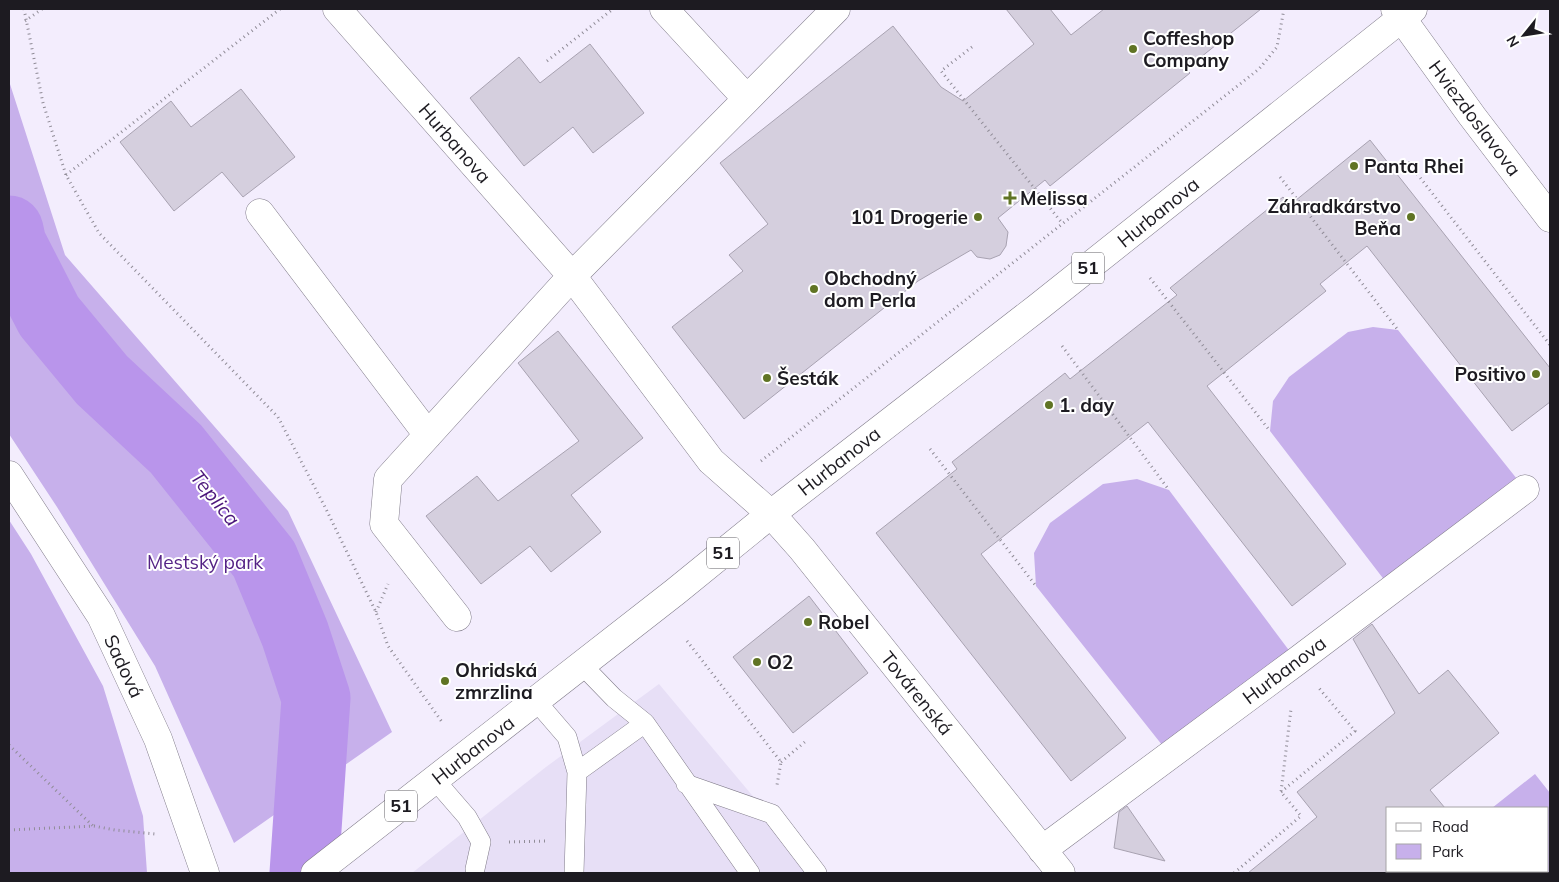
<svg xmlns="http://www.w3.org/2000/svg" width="1559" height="882" font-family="Mulish,sans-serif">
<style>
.built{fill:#e7dff6}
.green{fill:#c7b0eb}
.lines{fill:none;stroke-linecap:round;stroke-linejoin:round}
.river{stroke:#b995eb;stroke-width:69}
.building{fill:#d5cfde;stroke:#a8a2b1}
.lane-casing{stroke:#817c8a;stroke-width:20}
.street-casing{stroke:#817c8a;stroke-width:29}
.secondary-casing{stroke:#817c8a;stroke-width:29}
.primary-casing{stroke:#817c8a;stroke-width:29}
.path{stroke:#908c97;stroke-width:3;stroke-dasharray:1 4;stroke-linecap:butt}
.lane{stroke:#fff;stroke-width:19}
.street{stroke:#fff;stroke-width:28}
.secondary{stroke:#fff;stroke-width:28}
.primary{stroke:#fff;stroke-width:28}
.poi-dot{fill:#607424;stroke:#fff;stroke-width:2}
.labels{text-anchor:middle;stroke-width:4;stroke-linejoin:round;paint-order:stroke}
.shield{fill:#fff;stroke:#615f64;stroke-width:1}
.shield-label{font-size:18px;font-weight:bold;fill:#1d1b21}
.poi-label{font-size:19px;font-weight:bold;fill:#1d1b21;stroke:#fff;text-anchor:start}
.street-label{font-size:19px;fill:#1d1b21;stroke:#fff}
.park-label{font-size:19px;fill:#542285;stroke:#fff}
.water-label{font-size:20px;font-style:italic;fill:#4b167b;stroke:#fff}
</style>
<rect width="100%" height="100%" fill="#f3edfd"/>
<!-- built -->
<path class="built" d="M659 684 817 873H412L546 767Z"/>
<!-- green -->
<path class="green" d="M9 81 65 255 288 511 392 732 234 843 155 666 57 507 9 434Z
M1373 327 1398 330 1525 489 1392 590 1270 431 1273 401 1289 377 1348 332Z
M1137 479 1169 490 1297 661 1170 755 1036 586 1034 553 1050 523 1103 484Z
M9 520 31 554 103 686 143 816 147 873H9Z
M1535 774 1550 793V873H1485L1483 871H1548V808H1492Z"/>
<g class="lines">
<!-- river -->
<path class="river" d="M9 230 12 244 49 316 102 380 176 449 264 559 295 634 316 698 304 873"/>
</g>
<!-- building -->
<path class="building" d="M1006 9H1050L1071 35 1104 9H1261L1186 69 1190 73 1050 186 1045 180 998 218 1008 232 1006 246 1000 255 990 259 977 257 971 250 918 281 744 419 672 327 743 271 729 255 768 224 720 163 893 26 941 87 963 101 1034 44Z
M590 44 644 113 593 153 573 127 524 166 470 98 519 57 540 83Z
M241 89 295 157 243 197 222 172 174 211 120 142 171 101 191 127Z
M1370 140 1550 368V402L1512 431 1367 246 1320 284 1326 291 1207 386 1346 564 1292 606 1148 422 981 554 1126 738 1071 781 876 533 957 469 952 462 1065 373 1070 379 1177 295 1170 288 1263 213 1283 197 1290 205Z
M558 331 643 438 571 495 601 532 551 572 530 546 481 584 426 516 477 476 498 501 579 441 518 363Z
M809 596 868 673 793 733 733 657Z
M1372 624 1419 694 1448 670 1499 733 1430 790 1445 808H1388V873H1248L1317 817 1297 792 1395 713 1353 639Z
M1127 806 1165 861 1114 848 1119 812Z"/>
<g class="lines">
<defs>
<path id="lane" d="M582 665 614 698 645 723
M536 701 567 737 577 772
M435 780 467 817 481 842 475 869
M686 784 772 814 817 873
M574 873 577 772 645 723 750 873"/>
<path id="street" d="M337 9 572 276 388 479 384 524 457 617
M664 9 747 99
M836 9 572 276 711 461 771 514 802 549 1061 873
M260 213 428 435
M9 475 101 616 158 739 205 873
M1042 850 1297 661 1525 489"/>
<path id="secondary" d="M1395 9 1472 116 1550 218"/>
<path id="primary" d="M315 873 675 592 771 514 1037 308 1413 9"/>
</defs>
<!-- lane casing -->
<use href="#lane" class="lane-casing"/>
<!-- street casing -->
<use href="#street" class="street-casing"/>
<!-- secondary casing -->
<use href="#secondary" class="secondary-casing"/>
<!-- primary casing -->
<use href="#primary" class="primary-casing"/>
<!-- path -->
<path class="path" d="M24 9 43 103 66 175 99 233 278 417 326 509 376 612 388 646 442 722
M25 21 42 9
M972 47 941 71 1062 223
M547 61 613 9
M1408 162 1550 345
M66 175 280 9
M1280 177 1398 330
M1150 278 1270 431
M1062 346 1169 490
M930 449 1036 586
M761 461 1259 69 1277 47 1284 9
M376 612 388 584
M687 641 781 762 777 785
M9 745 93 826
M781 762 806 741
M1281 792 1355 731 1318 687
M9 830 94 826 115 830 155 834
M509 842 546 841
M1234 873 1301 816 1281 792 1291 709"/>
<!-- lane -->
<use href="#lane" class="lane"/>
<!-- street -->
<use href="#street" class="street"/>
<!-- secondary -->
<use href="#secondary" class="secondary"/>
<!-- primary -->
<use href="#primary" class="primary"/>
</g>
<!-- markers -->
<g class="poi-dot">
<circle cx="1133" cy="49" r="5"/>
<circle cx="1354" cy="166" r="5"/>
<path d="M1007.5 190.5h5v5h5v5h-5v5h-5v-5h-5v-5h5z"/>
<circle cx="978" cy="217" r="5"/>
<circle cx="1411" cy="217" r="5"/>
<circle cx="814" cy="289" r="5"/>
<circle cx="1536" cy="374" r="5"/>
<circle cx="767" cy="378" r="5"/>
<circle cx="1049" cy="405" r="5"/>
<circle cx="808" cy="622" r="5"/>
<circle cx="757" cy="662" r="5"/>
<circle cx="445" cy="681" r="5"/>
</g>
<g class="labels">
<!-- shield labels -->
<g class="shield">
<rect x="1072" y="252.5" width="32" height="31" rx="4"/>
<rect x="707" y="537.5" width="32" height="31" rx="4"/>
<rect x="385" y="790.5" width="32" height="31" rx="4"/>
</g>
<g class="shield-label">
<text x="1088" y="274">51</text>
<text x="723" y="559">51</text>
<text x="401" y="812">51</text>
</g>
<!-- poi labels -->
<g class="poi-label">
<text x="1143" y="45">Coffeshop<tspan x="1143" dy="22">Company</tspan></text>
<text x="1364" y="173">Panta Rhei</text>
<text x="1020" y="205">Melissa</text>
<text x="1401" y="213" text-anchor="end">Záhradkárstvo<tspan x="1401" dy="22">Beňa</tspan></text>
<text x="968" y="224" text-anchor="end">101 Drogerie</text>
<text x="824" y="285">Obchodný<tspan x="824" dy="22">dom Perla</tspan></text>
<text x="1526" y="381" text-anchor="end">Positivo</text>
<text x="777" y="385">Šesták</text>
<text x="1059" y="412">1. day</text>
<text x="818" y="629">Robel</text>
<text x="767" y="669">O2</text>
<text x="455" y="677">Ohridská<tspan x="455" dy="22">zmrzlina</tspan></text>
</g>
<!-- street labels -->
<g class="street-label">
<text transform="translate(1475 118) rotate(53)" y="7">Hviezdoslavova</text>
<text transform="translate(455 143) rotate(49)" y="7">Hurbanova</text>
<text transform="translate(1158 212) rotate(-39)" y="7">Hurbanova</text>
<text transform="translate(839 461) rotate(-38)" y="7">Hurbanova</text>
<text transform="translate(124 666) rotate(65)" y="7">Sadová</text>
<text transform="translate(1284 670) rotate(-37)" y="7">Hurbanova</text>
<text transform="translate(917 693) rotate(51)" y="7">Továrenská</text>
<text transform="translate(473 750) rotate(-38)" y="7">Hurbanova</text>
</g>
<!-- park labels -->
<g class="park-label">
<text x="205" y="569">Mestský park</text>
</g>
<!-- water labels -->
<g class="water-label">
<text transform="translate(215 498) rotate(51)" y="7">Teplica</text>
</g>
</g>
<!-- border -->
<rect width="1559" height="882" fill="none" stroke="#1d1b21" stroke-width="20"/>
<!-- legend -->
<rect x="1386" y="807" width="162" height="65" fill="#ffffff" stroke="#a5a4a6"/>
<rect x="1396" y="823" width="25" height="8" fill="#ffffff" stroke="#a5a4a6"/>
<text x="1432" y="832" font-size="15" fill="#1d1b21">Road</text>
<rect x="1396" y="844" width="25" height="15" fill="#c7b0eb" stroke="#a5a4a6"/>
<text x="1432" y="857" font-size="15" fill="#1d1b21">Park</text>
<!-- north arrow -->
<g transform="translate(1524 35) rotate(240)" stroke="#ffffff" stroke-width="4" paint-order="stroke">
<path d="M0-4L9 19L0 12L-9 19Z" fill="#1d1b21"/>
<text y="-8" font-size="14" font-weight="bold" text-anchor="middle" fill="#1d1b21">N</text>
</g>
</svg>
